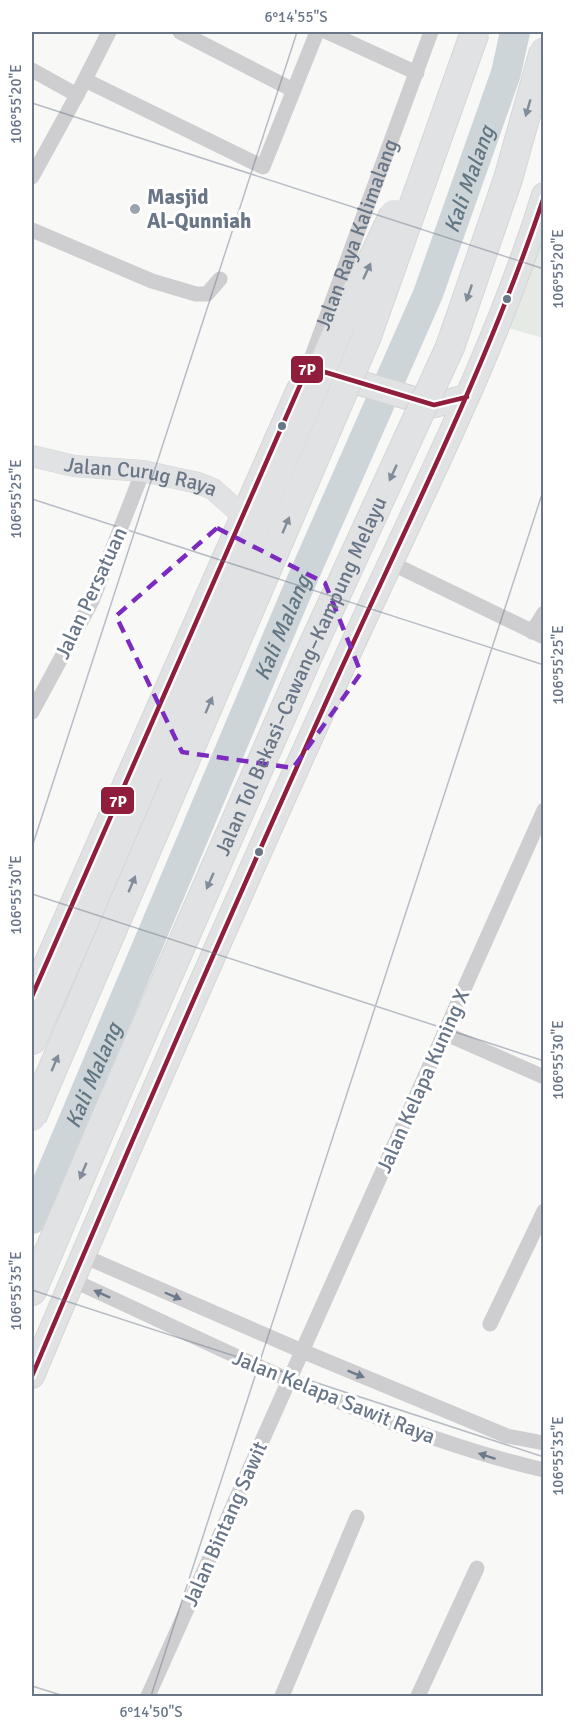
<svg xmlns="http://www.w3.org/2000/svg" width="575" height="1728" font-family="Signika,sans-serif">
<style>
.green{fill:#e6eae4}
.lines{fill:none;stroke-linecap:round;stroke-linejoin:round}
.river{stroke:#ced5d9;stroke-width:30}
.secondary-casing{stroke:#d5d6d7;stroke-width:22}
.primary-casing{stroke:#d5d5d6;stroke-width:26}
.highway-casing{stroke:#d5d6d7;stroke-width:30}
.street{stroke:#ceced0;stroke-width:15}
.secondary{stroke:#e1e2e3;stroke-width:21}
.primary{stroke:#e1e2e3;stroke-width:24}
.highway{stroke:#e1e2e3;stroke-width:28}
.highway-bridge-casing{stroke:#d5d6d7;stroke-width:30;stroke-linecap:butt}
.highway-bridge{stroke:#e1e2e3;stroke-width:28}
.bus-1-casing{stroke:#fff;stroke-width:9}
.bus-1{stroke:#901d3c;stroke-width:4.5}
.oneway{fill:#808c99}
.oneway2{fill:#6d7a8b}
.marked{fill:none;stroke:#7b2cbf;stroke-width:4.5;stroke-dasharray:12 8;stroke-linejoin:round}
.ticks{fill:none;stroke:#687687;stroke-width:1.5;stroke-opacity:0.45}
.poi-dot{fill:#9aa4ae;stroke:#fff;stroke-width:2}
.bus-dot{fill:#687687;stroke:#fff;stroke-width:2}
.labels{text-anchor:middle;stroke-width:6;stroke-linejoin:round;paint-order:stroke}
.poi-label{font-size:21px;font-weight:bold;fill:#687687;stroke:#fff;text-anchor:start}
.street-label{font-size:21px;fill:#687687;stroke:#fff}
.water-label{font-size:22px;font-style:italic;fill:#637783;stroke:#fff}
.line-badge{stroke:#fff;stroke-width:2}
.badge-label{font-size:16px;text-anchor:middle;font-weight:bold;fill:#fff}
.neatline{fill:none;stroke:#687687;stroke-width:2}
.ticks-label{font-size:15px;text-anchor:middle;fill:#687687}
</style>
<rect width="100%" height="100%" fill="#f8f8f7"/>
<!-- green -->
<path class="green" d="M543 193V338L497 325Z"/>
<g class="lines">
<!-- river -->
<path class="river" id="s1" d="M32 1219 298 589 428 294 506 73 515 32"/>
<defs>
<g id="secondary">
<path id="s3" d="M32 456 74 466 143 471 198 483 213 489 242 515"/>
</g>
<path id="primary" d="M330 374 434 405 467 397
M32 996 299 389
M32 1376C133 1136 238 897 346 659 415 506 494 357 544 195"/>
<path id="highway" d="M32 1040 152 768
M32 1291 106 1117"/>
</defs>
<!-- secondary casing -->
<use href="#secondary" class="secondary-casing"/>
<!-- primary casing -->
<use href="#primary" class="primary-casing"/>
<!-- highway casing -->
<use href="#highway" class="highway-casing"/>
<!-- street -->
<g class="street">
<path d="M180 32 293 90"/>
<path d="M327 32 417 73"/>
<path d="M32 70 77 95"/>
<path d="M85 80 263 167 317 32"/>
<path d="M32 177 77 95 109 32"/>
<path d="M32 230 152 281 196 294H207L220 279"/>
<path id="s2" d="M308 367 431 32"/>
<path d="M391 563 544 637"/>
<path d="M532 632 544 613"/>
<path d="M32 712 92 601 143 471"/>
<path d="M444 1033 544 1077"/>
<path d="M81 1255 302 1351 507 1436 544 1443"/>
<path d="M72 1280C227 1350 377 1431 544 1470"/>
<path d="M490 1324 544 1211"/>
<path d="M148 1696 544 810"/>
<path d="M282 1696 357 1517"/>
<path d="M418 1696 477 1568"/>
</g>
<!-- secondary -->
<use href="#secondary" class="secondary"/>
<!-- primary -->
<use href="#primary" class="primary"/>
<!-- highway -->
<use href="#highway" class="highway"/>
<defs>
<g id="highway-bridge">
<path d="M152 768 338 331 394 214"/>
<path d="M32 1117 367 336 475 32"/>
<path id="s4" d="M106 1117 308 656 450 347 508 179 544 51"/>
</g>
</defs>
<!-- highway-bridge casing -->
<use href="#highway-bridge" class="highway-bridge-casing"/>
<!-- highway-bridge -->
<use href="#highway-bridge" class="highway-bridge"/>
<defs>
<path id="bus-1" d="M32 996 308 367 434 405 467 397
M32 1376C129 1146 229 917 332 689 406 526 487 367 544 197"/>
</defs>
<!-- bus-1 casing -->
<use href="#bus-1" class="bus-1-casing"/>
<!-- bus-1 -->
<use href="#bus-1" class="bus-1"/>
</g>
<!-- one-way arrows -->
<defs><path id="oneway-solid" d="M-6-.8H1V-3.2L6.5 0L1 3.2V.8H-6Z" transform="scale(1.5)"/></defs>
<g class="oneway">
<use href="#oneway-solid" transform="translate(528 108) rotate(106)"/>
<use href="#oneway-solid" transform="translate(367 271) rotate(-65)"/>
<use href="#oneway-solid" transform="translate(469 293) rotate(109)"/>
<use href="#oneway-solid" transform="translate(393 473) rotate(115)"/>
<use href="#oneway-solid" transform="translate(286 525) rotate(-67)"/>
<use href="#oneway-solid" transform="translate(209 705) rotate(-67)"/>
<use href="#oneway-solid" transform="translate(210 881) rotate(114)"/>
<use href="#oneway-solid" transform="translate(132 884) rotate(-67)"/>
<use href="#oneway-solid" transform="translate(55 1063) rotate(-67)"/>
<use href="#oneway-solid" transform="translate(83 1171) rotate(113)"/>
</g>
<g class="oneway2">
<use href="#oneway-solid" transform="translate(102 1294) rotate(-156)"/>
<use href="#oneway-solid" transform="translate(173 1296) rotate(23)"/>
<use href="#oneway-solid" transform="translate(356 1374) rotate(22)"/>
<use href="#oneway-solid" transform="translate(487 1456) rotate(-162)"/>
</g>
<!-- marked area -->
<path class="marked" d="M217 528 325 583 361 673 293 768 182 752 116 616Z"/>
<!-- ticks -->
<path class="ticks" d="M32 103 544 269M32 499 544 665M32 847 297 32M32 894 544 1061M32 1290 544 1457M32 1686 64 1696M151 1696 544 488"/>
<!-- markers -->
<circle class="poi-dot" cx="135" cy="209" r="6"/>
<g class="bus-dot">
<circle cx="507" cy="299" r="5"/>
<circle cx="282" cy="426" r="5"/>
<circle cx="259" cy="852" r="5"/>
</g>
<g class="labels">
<!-- poi labels -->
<g class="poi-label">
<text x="147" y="204">Masjid<tspan x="147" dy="24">Al-Qunniah</tspan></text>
</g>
<!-- street labels -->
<g class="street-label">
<text dy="7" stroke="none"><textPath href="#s2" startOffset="141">Jalan Raya Kalimalang</textPath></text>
<text dy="7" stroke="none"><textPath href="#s3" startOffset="111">Jalan Curug Raya</textPath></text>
<text transform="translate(91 593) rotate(-65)" y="7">Jalan Persatuan</text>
<text dy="7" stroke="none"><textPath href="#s4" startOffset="482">Jalan Tol Bekasi–Cawang–Kampung Melayu</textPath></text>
<text transform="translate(423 1081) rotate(-66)" y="7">Jalan Kelapa Kuning X</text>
<text transform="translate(334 1397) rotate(22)" y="7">Jalan Kelapa Sawit Raya</text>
<text transform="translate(225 1524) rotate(-66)" y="7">Jalan Bintang Sawit</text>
</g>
<!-- water labels -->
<g class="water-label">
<text dy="8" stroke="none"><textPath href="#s1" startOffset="1128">Kali Malang</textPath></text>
<text dy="8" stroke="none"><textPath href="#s1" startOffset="642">Kali Malang</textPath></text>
<text dy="8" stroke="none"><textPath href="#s1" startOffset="156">Kali Malang</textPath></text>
</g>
</g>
<g class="line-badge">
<rect x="290" y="355" width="34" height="29" rx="6" fill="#901d3c"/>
<rect x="100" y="786" width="35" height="29" rx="6" fill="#901d3c"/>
</g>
<g class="badge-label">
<text x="307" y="375">7P</text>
<text x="118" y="807">7P</text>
</g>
<!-- border -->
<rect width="575" height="1728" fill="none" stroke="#ffffff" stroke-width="66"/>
<rect x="33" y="33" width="509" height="1662" class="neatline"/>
<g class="ticks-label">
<text x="296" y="22">6°14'55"S</text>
<text transform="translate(16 104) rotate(-90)" y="5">106°55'20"E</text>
<text transform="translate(558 269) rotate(-90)" y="5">106°55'20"E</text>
<text transform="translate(16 499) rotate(-90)" y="5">106°55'25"E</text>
<text transform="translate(558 665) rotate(-90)" y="5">106°55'25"E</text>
<text transform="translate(16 895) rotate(-90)" y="5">106°55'30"E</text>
<text transform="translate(558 1060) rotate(-90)" y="5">106°55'30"E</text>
<text transform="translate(16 1291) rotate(-90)" y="5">106°55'35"E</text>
<text transform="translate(558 1456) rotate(-90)" y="5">106°55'35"E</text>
<text x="151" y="1717">6°14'50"S</text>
</g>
</svg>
